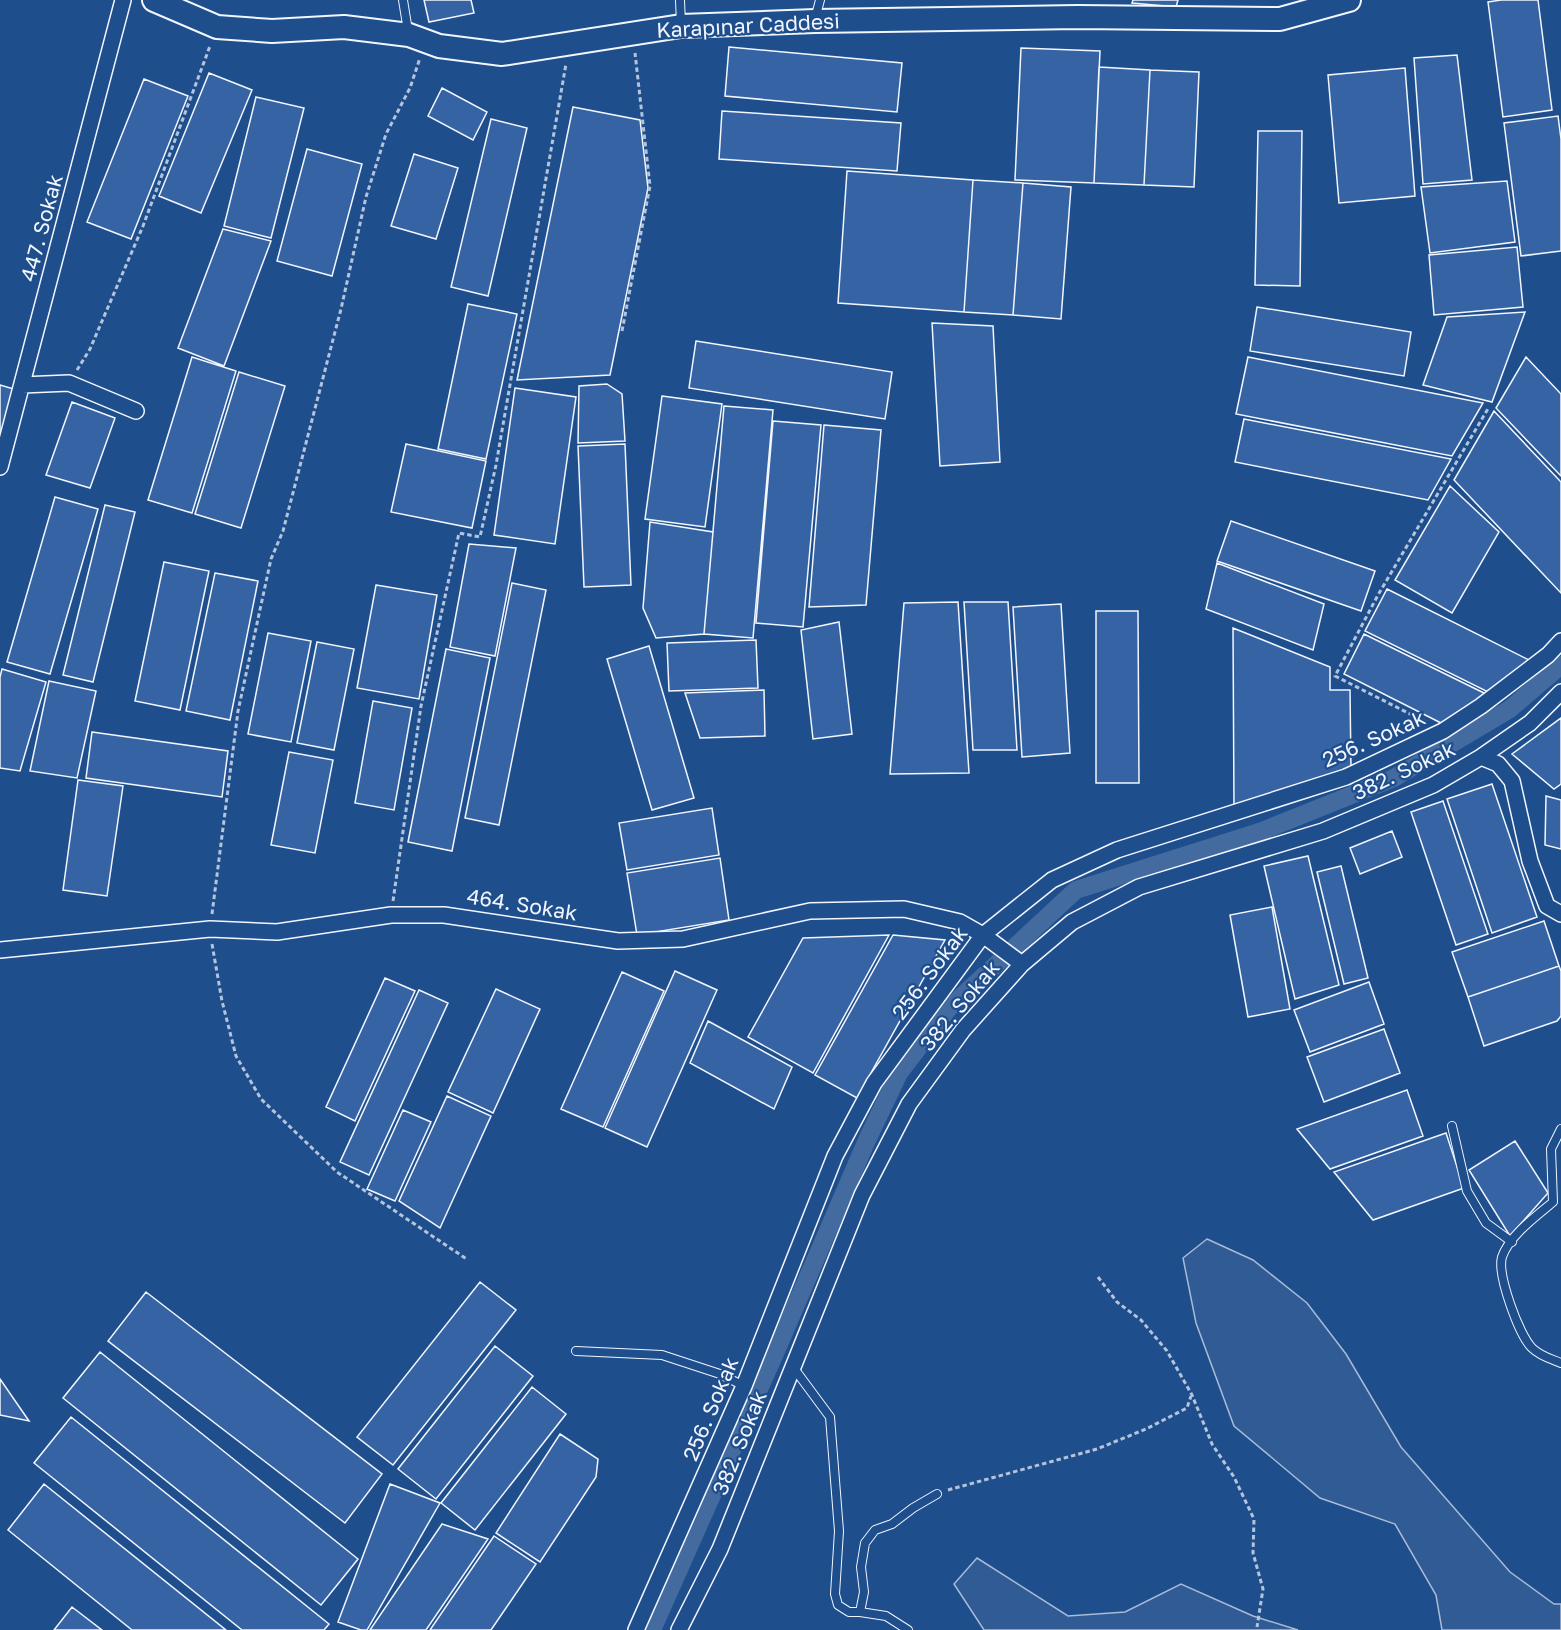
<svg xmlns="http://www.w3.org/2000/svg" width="1561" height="1630" font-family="'Golos Text',sans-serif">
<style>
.built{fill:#305b95;stroke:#a8bbd7;stroke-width:1.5}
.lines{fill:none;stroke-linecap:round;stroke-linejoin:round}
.canal{stroke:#446ba0;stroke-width:18}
.building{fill:#3563a3;stroke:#f2f6ff;stroke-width:1.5}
.lane-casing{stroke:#f2f6ff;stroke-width:10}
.street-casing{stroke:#f2f6ff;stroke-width:18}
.secondary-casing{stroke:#f2f6ff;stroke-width:26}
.path{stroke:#b3c4dc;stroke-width:3;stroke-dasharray:4.5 3;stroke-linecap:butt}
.lane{stroke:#1f4e8c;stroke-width:8}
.street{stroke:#1f4e8c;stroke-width:15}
.secondary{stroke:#1f4e8c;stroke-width:22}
.labels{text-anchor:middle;stroke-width:4.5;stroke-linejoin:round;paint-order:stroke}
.street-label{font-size:21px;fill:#f2f6ff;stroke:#1f4e8c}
</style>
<rect width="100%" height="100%" fill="#1f4e8c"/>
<!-- built -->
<path class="built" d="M1207 1239 1253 1260 1307 1303 1346 1354 1401 1447 1510 1572 1554 1604H1561V1630H1442L1436 1595 1395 1524 1320 1498 1234 1426 1196 1323 1183 1258Z
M977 1558 1068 1616 1125 1612 1181 1584 1253 1616 1298 1630H984L954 1584Z"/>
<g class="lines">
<!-- canal -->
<path class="canal" d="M652 1630 776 1351 867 1140 899 1073 948 1009 1076 890 1262 831 1394 778 1510 709 1561 665"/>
</g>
<!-- building -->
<path class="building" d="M424 0H471L474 13 429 22Z
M1133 0H1178L1176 7 1132 3Z
M1501 0H1538L1552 110 1503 117 1488 2Z
M729 47 902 63 897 112 725 96Z
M1021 48 1100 51 1094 183 1015 180Z
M1457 55 1472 180 1423 184 1414 58Z
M1099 67 1150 70 1144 185 1094 183Z
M1405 68 1415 196 1339 203 1328 75Z
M1150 70 1199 72 1194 187 1144 185Z
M209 73 252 90 201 213 159 196Z
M144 79 188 96 131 239 87 222Z
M442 88 487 112 473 140 428 116Z
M256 97 304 108 271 238 224 226Z
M573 107 640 120 648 188 610 375 517 380Z
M722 111 901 123 897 171 719 159Z
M1558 116 1561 139V251L1521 256 1504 123Z
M491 119 527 128 488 296 451 287Z
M1258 131H1302L1300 286 1255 285Z
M307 149 362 164 332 276 277 261Z
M414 154 458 168 436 239 391 226Z
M847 171 973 180 964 312 838 303Z
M973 180 1023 183 1013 315 964 312Z
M1507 181 1515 242 1430 253 1421 187Z
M1023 183 1071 187 1061 319 1013 315Z
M223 229 271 241 224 366 178 348Z
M1517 247 1523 307 1434 315 1429 255Z
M468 304 517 314 486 459 438 449Z
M1257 307 1411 332 1404 376 1250 351Z
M1525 312 1492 402 1423 385 1447 317Z
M932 323 993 326 1000 462 940 466Z
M696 341 892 372 885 419 689 388Z
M192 357 236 371 192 513 148 500Z
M1248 357 1483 403 1452 456 1236 414Z
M1526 357 1561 394V476L1496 408Z
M239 372 285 386 241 528 195 514Z
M607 384 622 394 625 441 578 443 579 386Z
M0 385 17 390 0 441Z
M515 388 576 397 555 544 494 535Z
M662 396 722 404 705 527 645 519Z
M72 402 115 418 90 488 46 475Z
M724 406 773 410 753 638 704 634Z
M1494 411 1561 482V593L1454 480Z
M1244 419 1451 459 1428 500 1235 462Z
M773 421 821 425 803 627 756 623Z
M824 425 881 430 866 605 809 607Z
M406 444 486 461 472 528 391 512Z
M625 444 631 585 584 587 578 446Z
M1450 486 1499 532 1452 613 1395 580Z
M55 497 98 509 50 674 7 662Z
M105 505 135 512 93 682 63 675Z
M1231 521 1375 571 1361 611 1217 561Z
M650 522 713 532 704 634 656 638 643 608Z
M469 544 516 548 495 656 450 647Z
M164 562 209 571 180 710 135 701Z
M1217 563 1324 604 1313 650 1206 609Z
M215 573 258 581 230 720 186 711Z
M512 583 546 590 499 825 465 818Z
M376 585 437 595 419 699 357 688Z
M1387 589 1531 661 1488 692 1365 631Z
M958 602 969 773 890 774 904 603Z
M964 602H1008L1017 750H973Z
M1061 604 1070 753 1022 757 1013 607Z
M1096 611H1138L1139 783H1096Z
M839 622 852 734 813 739 801 630Z
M1233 628 1330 667V690H1350L1351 769 1234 808Z
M268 633 311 641 291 742 248 734Z
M1364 634 1486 694 1445 725 1344 674Z
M756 640 758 688 669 691 667 643Z
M317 642 354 649 334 750 297 743Z
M649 646 694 798 652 810 607 659Z
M446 649 490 658 452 851 408 842Z
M2 669 46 682 20 771 0 768V677Z
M49 681 96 691 77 778 30 771Z
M764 690 765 736 700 738 685 693Z
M373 701 412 708 394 810 355 803Z
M1561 718V784L1554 789 1512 754Z
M92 732 228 751 222 797 86 778Z
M289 752 333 760 315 853 271 845Z
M78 780 123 786 107 896 63 890Z
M1492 784 1537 917 1492 933 1447 799Z
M1546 796 1561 800V849L1545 845Z
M1443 801 1488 934 1456 945 1411 812Z
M712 808 719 855 627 870 619 823Z
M1392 831 1402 857 1360 874 1350 848Z
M1308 856 1339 985 1295 999 1264 866Z
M720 858 729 920 637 935 627 873Z
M1341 866 1368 978 1344 984 1317 872Z
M1272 907 1290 1009 1248 1017 1230 915Z
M1544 921 1559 966 1468 997 1452 952Z
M889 935 813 1073 748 1037 803 938Z
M893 935 945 940 857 1098 815 1075Z
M1559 966 1561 971V1016L1557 1021 1484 1046 1468 997Z
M675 971 717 990 647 1147 605 1128Z
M622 972 664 991 603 1127 561 1109Z
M385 978 415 991 355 1121 326 1107Z
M1369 982 1384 1024 1310 1052 1294 1010Z
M496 989 540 1009 493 1113 448 1092Z
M419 990 448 1003 369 1175 340 1162Z
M708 1021 792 1067 774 1109 690 1063Z
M1384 1029 1400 1073 1324 1102 1307 1057Z
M1407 1090 1423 1136 1330 1169 1297 1129Z
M447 1096 491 1116 440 1228 399 1201Z
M403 1110 431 1122 395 1201 367 1189Z
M1446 1133 1464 1188 1373 1220 1334 1172Z
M1515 1141 1548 1193 1510 1236 1469 1170Z
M480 1282 516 1310 393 1465 357 1437Z
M146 1292 382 1474 345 1523 108 1341Z
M495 1346 533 1376 436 1499 398 1469Z
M100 1352 358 1559 321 1605 63 1398Z
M0 1379 29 1421 0 1415Z
M532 1387 566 1414 475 1530 441 1503Z
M71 1417 329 1624 324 1630H242L34 1463Z
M560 1434 598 1459 596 1477 540 1562 496 1533Z
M44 1484 226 1630H132L8 1530Z
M390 1484 440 1503 367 1630H361L338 1622Z
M442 1524 488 1539 426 1630H370Z
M494 1536 536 1564 491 1630H430Z
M72 1607 102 1630H54Z"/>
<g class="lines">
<defs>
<path id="lane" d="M403 0 408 31
M680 0 681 24
M815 19 820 0
M1452 1126 1467 1191 1486 1223 1512 1242
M1561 1129 1551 1149 1553 1202C1536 1216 1509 1236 1502 1257 1497 1275 1519 1335 1532 1348 1540 1356 1551 1359 1561 1363
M576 1351 662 1355 720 1374 744 1386
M793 1367 830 1417 839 1531 835 1594 838 1605 849 1612H860L886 1616 908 1630
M860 1612 864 1592 861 1567 865 1543 875 1530 892 1524 913 1508 937 1494"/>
<path id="street" d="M22 385 69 383 136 411
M0 467 123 0
M1481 757 1498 764 1512 781 1530 861 1547 906 1561 914
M0 950 210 929 277 932 391 915H444L618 941 683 939 810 911 904 909 960 922 983 935 1022 964
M636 1630 744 1386 835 1156 874 1083 983 935 1052 880 1117 850 1346 777 1443 731 1481 706 1548 655 1561 641
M679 1630 720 1549 862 1195 909 1104 963 1030 1022 964 1072 922 1139 887 1323 831 1433 785 1481 757 1530 723 1561 692"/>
<path id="secondary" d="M154 0 217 27 272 31 344 27 409 35 439 46 502 54 681 26 815 21 1077 17 1280 19 1349 0"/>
</defs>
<!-- lane casing -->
<use href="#lane" class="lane-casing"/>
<!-- street casing -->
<use href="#street" class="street-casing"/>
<!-- secondary casing -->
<use href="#secondary" class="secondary-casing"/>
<!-- path -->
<path class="path" d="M622 331 650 186 635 53
M77 370 90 349 143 226 210 46
M1426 722 1335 676 1378 595 1489 407
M393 901 421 706 459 533 480 537 496 465 566 64
M212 914 238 711 271 559 283 531 341 309 366 197 386 134 410 88 420 58
M212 944 222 1001 236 1056 261 1099 337 1172 468 1260
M1098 1277 1117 1302 1141 1320 1167 1351 1192 1395 1212 1444 1234 1477 1254 1519 1253 1553 1263 1589 1257 1627
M948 1490 1097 1449 1146 1429 1187 1408 1191 1396"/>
<!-- lane -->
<use href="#lane" class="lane"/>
<!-- street -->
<use href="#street" class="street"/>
<!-- secondary -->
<use href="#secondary" class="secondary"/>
</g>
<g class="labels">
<!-- street labels -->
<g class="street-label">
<text transform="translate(748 26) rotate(-3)" y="7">Karapınar Caddesi</text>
<text transform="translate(42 228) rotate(-75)" y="7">447. Sokak</text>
<text transform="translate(1374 739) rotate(-24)" y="7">256. Sokak</text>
<text transform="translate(1404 771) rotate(-25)" y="7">382. Sokak</text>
<text transform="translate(522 905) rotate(9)" y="7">464. Sokak</text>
<text transform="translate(930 973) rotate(-53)" y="7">256. Sokak</text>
<text transform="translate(960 1006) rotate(-50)" y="7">382. Sokak</text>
<text transform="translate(711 1409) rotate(-67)" y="7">256. Sokak</text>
<text transform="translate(740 1443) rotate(-68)" y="7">382. Sokak</text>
</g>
</g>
</svg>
